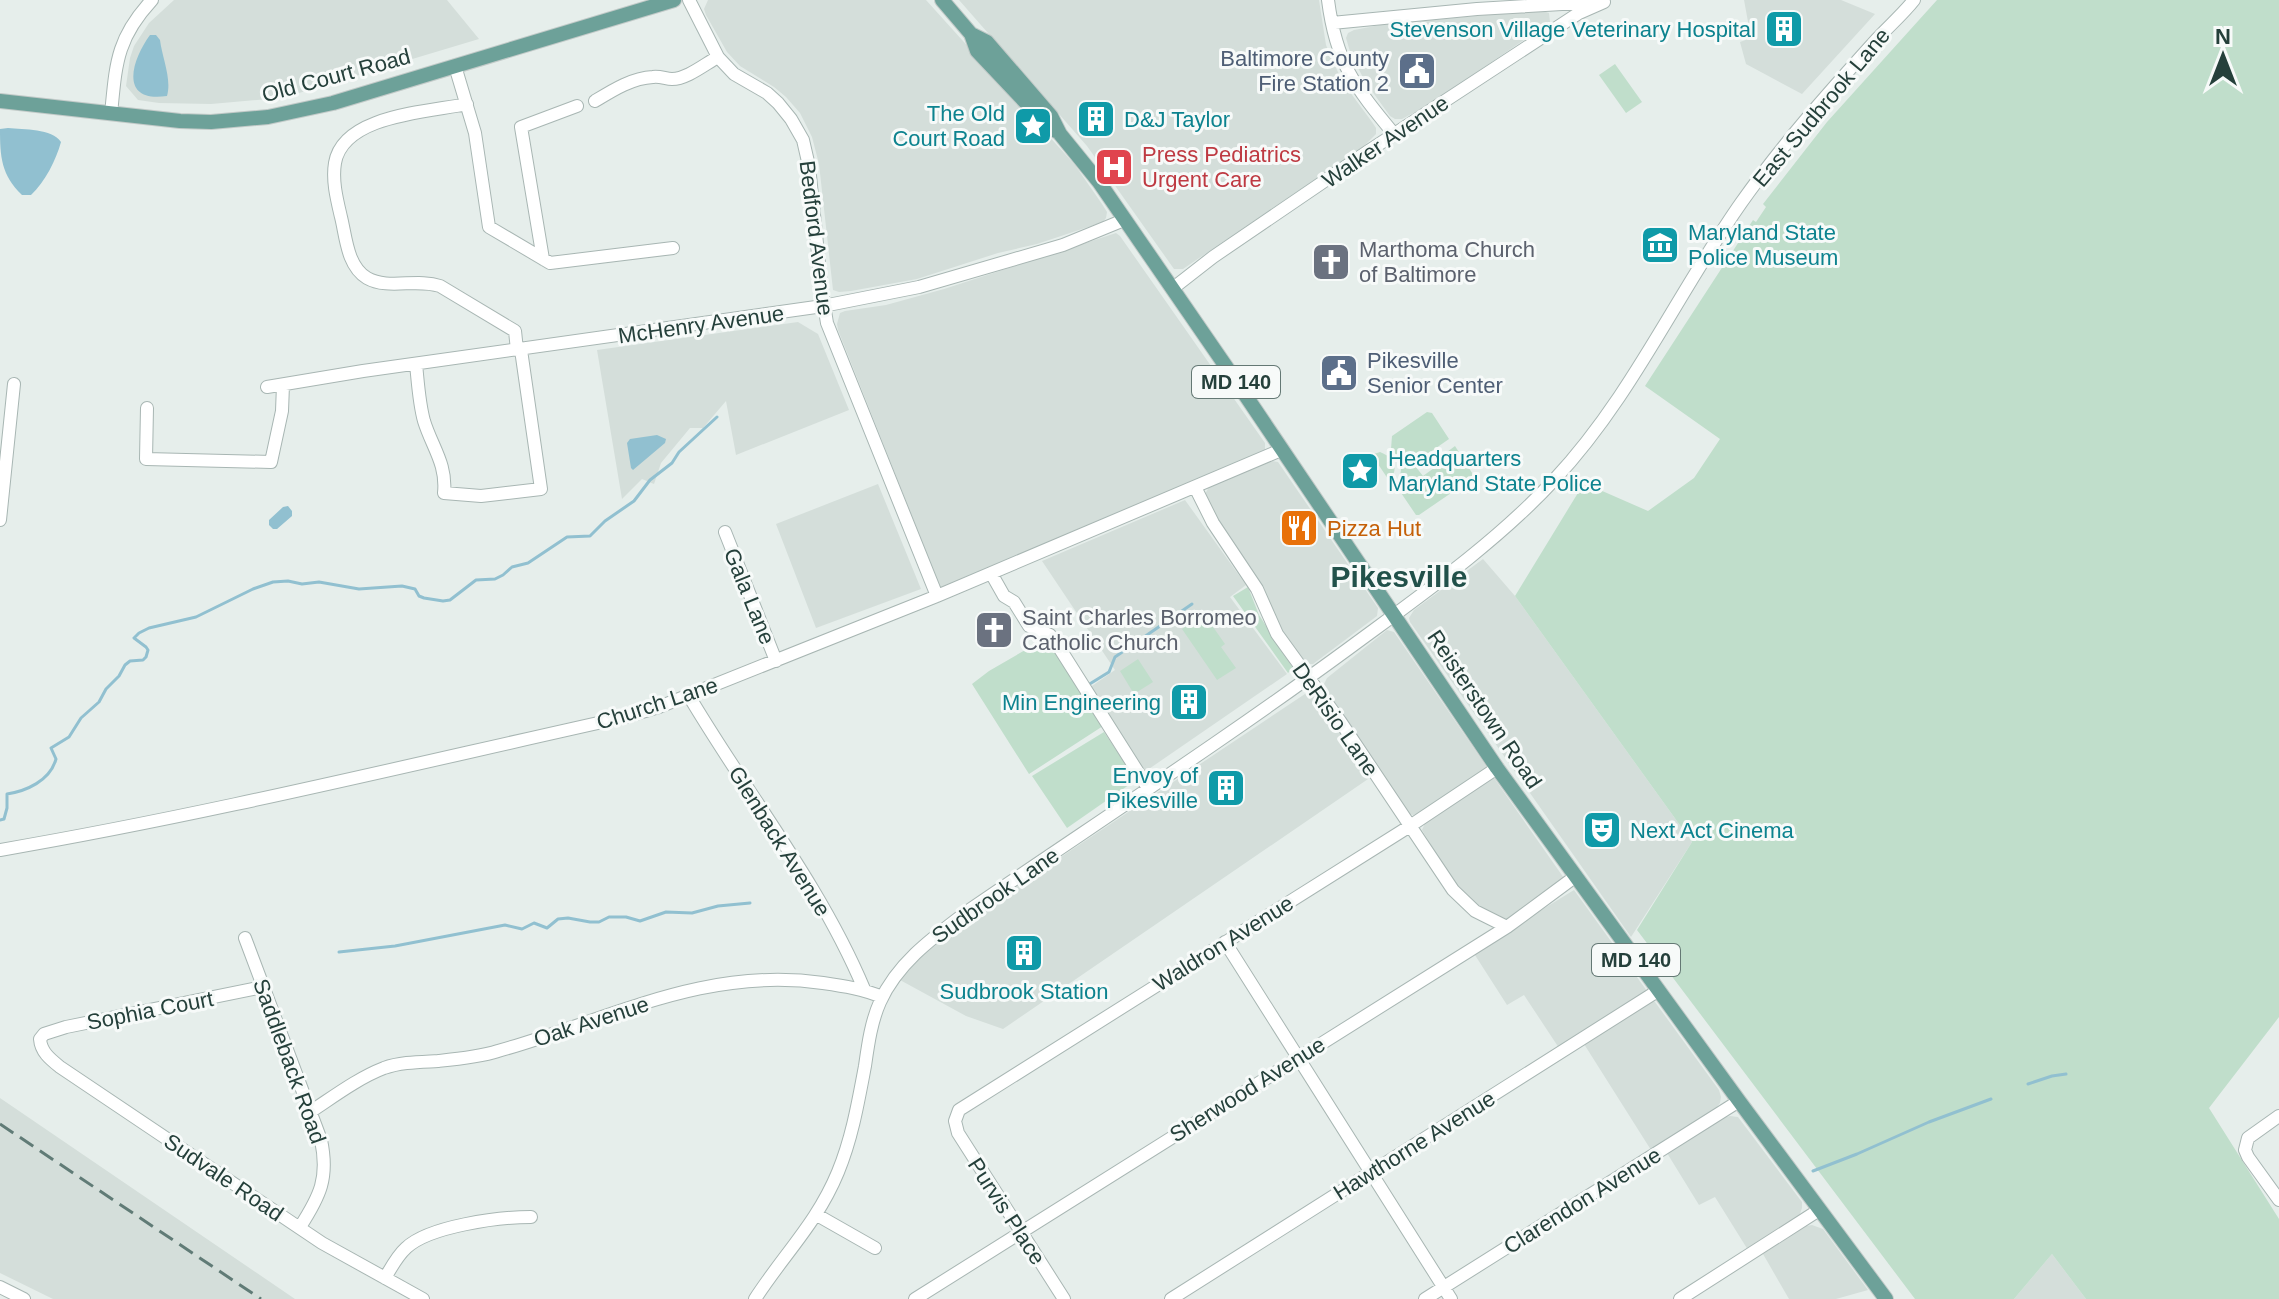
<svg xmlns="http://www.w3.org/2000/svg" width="2279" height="1299" font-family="Helvetica,sans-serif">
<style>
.built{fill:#d4deda}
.green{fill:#c0decb}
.water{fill:#91c0d0}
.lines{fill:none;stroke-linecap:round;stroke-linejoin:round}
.stream{stroke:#91c0d0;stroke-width:3}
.minor-casing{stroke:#a8b6b3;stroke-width:14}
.major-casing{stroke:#c2cac8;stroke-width:16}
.minor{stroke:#fff;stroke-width:12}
.major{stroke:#6da199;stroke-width:14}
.rail{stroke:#607b76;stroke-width:3;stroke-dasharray:16 8;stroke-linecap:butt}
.labels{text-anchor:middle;stroke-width:6;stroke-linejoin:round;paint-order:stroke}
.shield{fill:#f7faf9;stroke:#647874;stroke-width:2}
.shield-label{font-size:20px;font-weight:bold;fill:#25403b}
.culture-label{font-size:22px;fill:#0d838f;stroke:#f7faf9;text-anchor:end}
.service-label{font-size:22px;fill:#4e5e75;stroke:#f7faf9;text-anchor:end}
.street-label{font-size:22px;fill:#25403b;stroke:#f7faf9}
.health-label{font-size:22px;fill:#be3a42;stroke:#f7faf9;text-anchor:start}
.worship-label{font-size:22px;fill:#5b616d;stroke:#f7faf9;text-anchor:start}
.food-label{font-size:22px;fill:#c56008;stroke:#f7faf9;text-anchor:start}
.district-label{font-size:30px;font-weight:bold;fill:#22514a;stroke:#f7faf9}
</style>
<rect width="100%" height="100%" fill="#e6eeeb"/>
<!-- built -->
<path class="built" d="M174 0H447L479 39 299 93 269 99 211 104 159 103 138 100 126 86 130 58 134 46 149 23Z
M708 0H926L1075 165 1102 204 1107 212 1106 218 1103 222 1037 244 998 253 917 279 851 291 839 292 833 290 819 164 812 137 800 113 786 97 774 87 740 66 727 52 706 15 704 9Z
M959 0H1319L1326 45 1335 66 1344 84 1372 122 1376 128V134L1364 146 1183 269H1174L1087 146Z
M1744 0H1841L1875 14 1802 94 1746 64 1740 42 1751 38Z
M1540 10 1549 13 1550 22 1432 103 1402 119H1395L1390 116 1366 83 1351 55 1346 38 1348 33 1354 30 1380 25Z
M1116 233 1120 236 1265 443V450L941 589 838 330 837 324 840 313 845 311 886 305 944 289Z
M798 322 818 334 849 410 736 455 726 401 703 428H690L661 463 654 484 642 479 622 499 597 350Z
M1272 461 1278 462 1378 608 1377 616 1313 664H1303L1281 632 1213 513 1205 494 1209 487Z
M878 484 921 589 816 628 776 524Z
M1185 500 1246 585 1230 597 1287 674 1143 773 1089 688 1115 670 1042 561Z
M1483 559 1515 596 1692 842 1631 937 1410 622 1409 618 1414 610Z
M1387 630 1394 632 1488 769 1418 814 1413 815 1408 814 1323 686 1327 678Z
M1308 692 1316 695 1371 777 1003 1029 966 1016 900 980 922 956 971 917Z
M1494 778 1566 881 1507 919H1500L1478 908 1456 887 1422 830 1426 821Z
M1574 890 1647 991 1559 1048 1524 995 1507 1005 1473 952Z
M1652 1001 1655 1002 1719 1090 1721 1097 1720 1103 1716 1108 1651 1150 1584 1044Z
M0 1098 295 1299H53L0 1273Z
M1730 1116 1738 1117 1802 1202V1208L1798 1219 1748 1250 1715 1197 1699 1205 1667 1153 1723 1118Z
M1812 1225 1823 1229 1868 1290 1836 1299H1789L1763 1254 1806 1226Z
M2052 1254 2086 1299H2014Z"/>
<!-- green -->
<path class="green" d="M1937 0H2279V1017L2209 1108 2279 1219V1299H2086L2052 1254 2014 1299H1915L1637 930 1692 842 1515 596 1584 483 1648 511 1694 478 1720 439 1645 386 1753 220 1756 222 1766 207 1763 204 1827 122Z
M1615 64 1642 102 1626 113 1599 75Z
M1427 412 1432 413 1449 439 1426 455 1423 453 1412 462 1423 476 1434 468 1431 464 1455 446 1474 476 1473 478 1419 515H1416L1395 484C1405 471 1402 459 1391 449L1392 436Z
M1380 452C1393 457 1399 466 1391 479H1388L1374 458V454Z
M1248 587 1259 615 1293 668 1288 673 1233 596Z
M1204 614 1225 644 1221 647 1236 668 1217 680 1182 629Z
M1046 638 1103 726 1029 774 972 684 989 671Z
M1138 659 1153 682 1134 694 1120 671Z
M1104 732 1136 780 1067 828 1032 776Z"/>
<!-- water -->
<path class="water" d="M150 35H156L160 40C162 57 172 79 167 96 119 103 131 61 150 35Z
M8 128C24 130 52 128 61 142 56 160 45 182 31 195H22C1 175 0 156 0 129Z
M657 435 666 439 665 443 633 470 631 468 627 443 630 439Z
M288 506 292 511V516L277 529H273L269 525V520L283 507Z"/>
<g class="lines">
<!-- stream -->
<path class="stream" d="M1088 685 1109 672 1115 657 1192 604
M0 820 4 819 7 808V794C26 791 50 781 56 759L51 748 69 737 81 718 99 702 106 689 119 676 125 665 130 661 143 660 146 657 148 650 146 647 134 638 139 633 149 628 196 617 253 589 273 582 288 581 302 584 319 582 359 589 402 586 415 589 419 596 424 598 443 601 450 600 476 580 495 579 503 575 512 567 528 563 567 537 590 536 605 521 634 501 650 480 672 463 679 452 717 417
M339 952 395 946 505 925 522 929 534 923 547 928 558 919 568 918 590 922H599L609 917H626L640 921 666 912 692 913 718 906 750 903
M2028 1084 2052 1076 2066 1074
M1813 1171 1857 1154 1929 1122 1991 1099"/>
<defs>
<path id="minor" d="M689 0 718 57 734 74 767 93 778 103 791 119 803 140 809 166 822 292 827 323 937 596
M1328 0C1336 63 1355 87 1394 134
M1332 23 1477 9 1596 2
M455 66 475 133 489 227 550 263 673 248
M595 101C613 90 632 78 653 77 660 76 666 79 672 79 687 79 705 64 718 57
M467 104C428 112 343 115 335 163 332 181 337 200 341 217 346 237 347 266 367 278 388 290 417 278 440 286L515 331 517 350
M111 114C116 64 116 39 152 0
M543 259 521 127 577 106
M1172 289 1213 257 1367 152 1579 13 1604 2
M416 364C418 383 419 403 424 421 432 447 447 464 444 493L481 496 541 489 521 350
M267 387 363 371 823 306 919 287 1063 245 1124 220
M147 408 146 459 271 462 282 411 283 385
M1195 487 1213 523 1257 589 1277 634 1340 721 1453 890 1475 911 1507 927
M0 520 14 384
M725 532 776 661
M991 573 1004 596 1014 602 1029 626 1050 635 1055 641 1148 788
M689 696C747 794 820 884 864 989
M0 850C210 814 417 763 625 717L659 707 937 596 1281 450
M245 938 321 1140C329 1178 320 1196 300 1227
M1225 942 1451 1299
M263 987 66 1027 44 1034 40 1039C41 1052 50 1059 60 1067L322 1243 423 1299
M310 1112C333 1097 358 1078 384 1068 401 1062 420 1062 438 1061 458 1059 479 1057 498 1051 609 1020 704 966 823 983 844 986 863 989 882 997
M2279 1116 2248 1138 2245 1150 2248 1157 2279 1200
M817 1215 875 1248
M385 1278C391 1268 397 1256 406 1248 429 1226 499 1217 531 1217
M0 1287 24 1299
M755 1299C784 1254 817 1223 838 1172 852 1138 858 1103 865 1066 868 1045 871 1022 880 1002 898 962 935 936 968 911 1095 824 1224 740 1348 649 1417 598 1496 543 1554 480 1631 398 1677 294 1741 203 1782 145 1829 92 1877 39 1889 26 1903 14 1914 0
M915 1299 1507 927 1576 876
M1064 1299 958 1133 955 1121 959 1110 1410 826 1497 768
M1171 1299 1659 990
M1425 1299 1739 1101
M1680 1299 1819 1210"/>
<path id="major" d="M942 0 971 34 987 42 1051 116 1060 134 1099 182 1225 365 1497 768 1739 1101 1886 1299
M971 34 977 51 1045 123 1056 131
M0 101 180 121 211 122 268 117 333 103 674 0"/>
</defs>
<!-- minor casing -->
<use href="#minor" class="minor-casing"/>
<!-- major casing -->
<use href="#major" class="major-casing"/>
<!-- minor -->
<use href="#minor" class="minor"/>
<!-- major -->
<use href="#major" class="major"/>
<!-- rail -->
<path class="rail" d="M0 1124 261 1299"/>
</g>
<!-- icons -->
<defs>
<symbol id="building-square" viewBox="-11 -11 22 22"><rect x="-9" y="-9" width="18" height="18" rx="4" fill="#0f9aa8" stroke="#f7faf9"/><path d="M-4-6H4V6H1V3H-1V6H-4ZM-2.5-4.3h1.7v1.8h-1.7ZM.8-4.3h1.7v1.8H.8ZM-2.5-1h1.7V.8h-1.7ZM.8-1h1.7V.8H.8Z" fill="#fff"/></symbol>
<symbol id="civic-square" viewBox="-11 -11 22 22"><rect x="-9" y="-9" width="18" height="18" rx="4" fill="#5c6f8a" stroke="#f7faf9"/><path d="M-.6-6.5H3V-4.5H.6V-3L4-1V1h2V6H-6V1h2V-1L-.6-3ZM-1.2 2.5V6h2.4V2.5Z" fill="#fff"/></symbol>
<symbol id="sight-square" viewBox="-11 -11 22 22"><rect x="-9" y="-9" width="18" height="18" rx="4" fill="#0f9aa8" stroke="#f7faf9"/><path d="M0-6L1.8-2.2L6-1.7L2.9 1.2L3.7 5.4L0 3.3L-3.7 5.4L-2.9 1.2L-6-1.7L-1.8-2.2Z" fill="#fff"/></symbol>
<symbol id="hospital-square" viewBox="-11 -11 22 22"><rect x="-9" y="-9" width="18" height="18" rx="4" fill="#e0444e" stroke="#f7faf9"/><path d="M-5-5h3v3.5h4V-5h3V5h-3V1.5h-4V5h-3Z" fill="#fff"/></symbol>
<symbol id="museum-square" viewBox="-11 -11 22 22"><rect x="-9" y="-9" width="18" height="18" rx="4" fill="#0f9aa8" stroke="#f7faf9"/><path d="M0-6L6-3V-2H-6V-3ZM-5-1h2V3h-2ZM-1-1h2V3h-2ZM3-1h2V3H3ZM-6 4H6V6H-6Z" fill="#fff"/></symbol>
<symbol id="church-square" viewBox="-11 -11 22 22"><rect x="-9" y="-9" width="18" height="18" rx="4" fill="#6b7280" stroke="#f7faf9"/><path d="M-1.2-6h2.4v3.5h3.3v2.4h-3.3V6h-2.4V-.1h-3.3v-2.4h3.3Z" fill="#fff"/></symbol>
<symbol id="restaurant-square" viewBox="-11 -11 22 22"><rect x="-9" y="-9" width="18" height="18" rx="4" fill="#e8710a" stroke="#f7faf9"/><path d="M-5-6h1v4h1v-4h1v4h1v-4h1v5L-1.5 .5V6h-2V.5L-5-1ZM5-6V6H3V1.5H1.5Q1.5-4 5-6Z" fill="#fff"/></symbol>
<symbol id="theatre-square" viewBox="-11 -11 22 22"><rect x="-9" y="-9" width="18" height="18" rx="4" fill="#0f9aa8" stroke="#f7faf9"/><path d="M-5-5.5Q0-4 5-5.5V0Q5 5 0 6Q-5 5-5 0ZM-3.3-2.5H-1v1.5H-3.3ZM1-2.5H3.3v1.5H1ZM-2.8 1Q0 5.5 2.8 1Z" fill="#fff"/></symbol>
</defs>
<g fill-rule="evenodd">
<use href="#building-square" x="1762" y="7" width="44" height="44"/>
<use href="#civic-square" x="1395" y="49" width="44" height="44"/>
<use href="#building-square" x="1074" y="97" width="44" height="44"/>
<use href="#sight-square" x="1011" y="104" width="44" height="44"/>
<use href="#hospital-square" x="1092" y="145" width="44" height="44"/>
<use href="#museum-square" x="1638" y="223" width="44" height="44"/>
<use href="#church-square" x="1309" y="240" width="44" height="44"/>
<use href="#civic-square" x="1317" y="351" width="44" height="44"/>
<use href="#sight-square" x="1338" y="449" width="44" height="44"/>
<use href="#restaurant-square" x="1277" y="506" width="44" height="44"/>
<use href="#church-square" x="972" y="608" width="44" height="44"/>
<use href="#building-square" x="1167" y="680" width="44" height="44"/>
<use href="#building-square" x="1204" y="766" width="44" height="44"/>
<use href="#theatre-square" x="1580" y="808" width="44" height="44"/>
<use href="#building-square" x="1002" y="931" width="44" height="44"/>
</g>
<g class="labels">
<!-- shield labels -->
<g class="shield">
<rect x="1192" y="366" width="88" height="32" rx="6"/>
<rect x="1592" y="944" width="88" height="32" rx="6"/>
</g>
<g class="shield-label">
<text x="1236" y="389">MD 140</text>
<text x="1636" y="967">MD 140</text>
</g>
<!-- culture labels -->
<g class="culture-label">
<text x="1756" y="37">Stevenson Village Veterinary Hospital</text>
<text x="1005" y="121">The Old<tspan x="1005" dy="25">Court Road</tspan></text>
<text x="1124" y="127" text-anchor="start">D&amp;J Taylor</text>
<text x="1688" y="240" text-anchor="start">Maryland State<tspan x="1688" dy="25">Police Museum</tspan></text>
<text x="1388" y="466" text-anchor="start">Headquarters<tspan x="1388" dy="25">Maryland State Police</tspan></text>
<text x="1161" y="710">Min Engineering</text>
<text x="1198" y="783">Envoy of<tspan x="1198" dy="25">Pikesville</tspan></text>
<text x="1630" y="838" text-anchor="start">Next Act Cinema</text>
<text x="1024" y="999" text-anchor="middle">Sudbrook Station</text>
</g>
<!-- service labels -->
<g class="service-label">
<text x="1389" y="66">Baltimore County<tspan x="1389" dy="25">Fire Station 2</tspan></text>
<text x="1367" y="368" text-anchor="start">Pikesville<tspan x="1367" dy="25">Senior Center</tspan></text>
</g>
<!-- street labels -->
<g class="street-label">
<text transform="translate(336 75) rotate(-15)" y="8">Old Court Road</text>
<text transform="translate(1821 107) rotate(-50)" y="8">East Sudbrook Lane</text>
<text transform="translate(1385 141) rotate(-34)" y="8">Walker Avenue</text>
<text transform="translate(817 238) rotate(83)" y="8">Bedford Avenue</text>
<text transform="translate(701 324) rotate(-8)" y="8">McHenry Avenue</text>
<text transform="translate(750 596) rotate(68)" y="8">Gala Lane</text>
<text transform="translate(657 703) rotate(-18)" y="8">Church Lane</text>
<text transform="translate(1485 709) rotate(56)" y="8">Reisterstown Road</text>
<text transform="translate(1336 719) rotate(55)" y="8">DeRisio Lane</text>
<text transform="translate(780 841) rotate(58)" y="8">Glenback Avenue</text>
<text transform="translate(995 895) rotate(-35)" y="8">Sudbrook Lane</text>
<text transform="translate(1223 943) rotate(-32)" y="8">Waldron Avenue</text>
<text transform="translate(150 1010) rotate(-11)" y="8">Sophia Court</text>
<text transform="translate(591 1021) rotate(-18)" y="8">Oak Avenue</text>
<text transform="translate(290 1061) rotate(70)" y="8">Saddleback Road</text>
<text transform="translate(1247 1089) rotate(-32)" y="8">Sherwood Avenue</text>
<text transform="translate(1414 1145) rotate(-32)" y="8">Hawthorne Avenue</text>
<text transform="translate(224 1177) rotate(34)" y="8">Sudvale Road</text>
<text transform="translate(1582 1200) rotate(-32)" y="8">Clarendon Avenue</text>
<text transform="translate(1007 1211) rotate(57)" y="8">Purvis Place</text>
</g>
<!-- health labels -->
<g class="health-label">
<text x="1142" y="162">Press Pediatrics<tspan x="1142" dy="25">Urgent Care</tspan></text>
</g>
<!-- worship labels -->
<g class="worship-label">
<text x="1359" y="257">Marthoma Church<tspan x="1359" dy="25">of Baltimore</tspan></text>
<text x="1022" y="625">Saint Charles Borromeo<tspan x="1022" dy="25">Catholic Church</tspan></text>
</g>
<!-- food labels -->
<g class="food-label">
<text x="1327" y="536">Pizza Hut</text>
</g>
<!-- district labels -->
<g class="district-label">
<text x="1399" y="587">Pikesville</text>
</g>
</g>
<!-- north arrow -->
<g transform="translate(2223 56)" stroke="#f7faf9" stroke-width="6" paint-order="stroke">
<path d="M0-6L14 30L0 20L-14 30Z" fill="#25403b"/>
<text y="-12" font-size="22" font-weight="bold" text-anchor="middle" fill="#25403b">N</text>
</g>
</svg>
